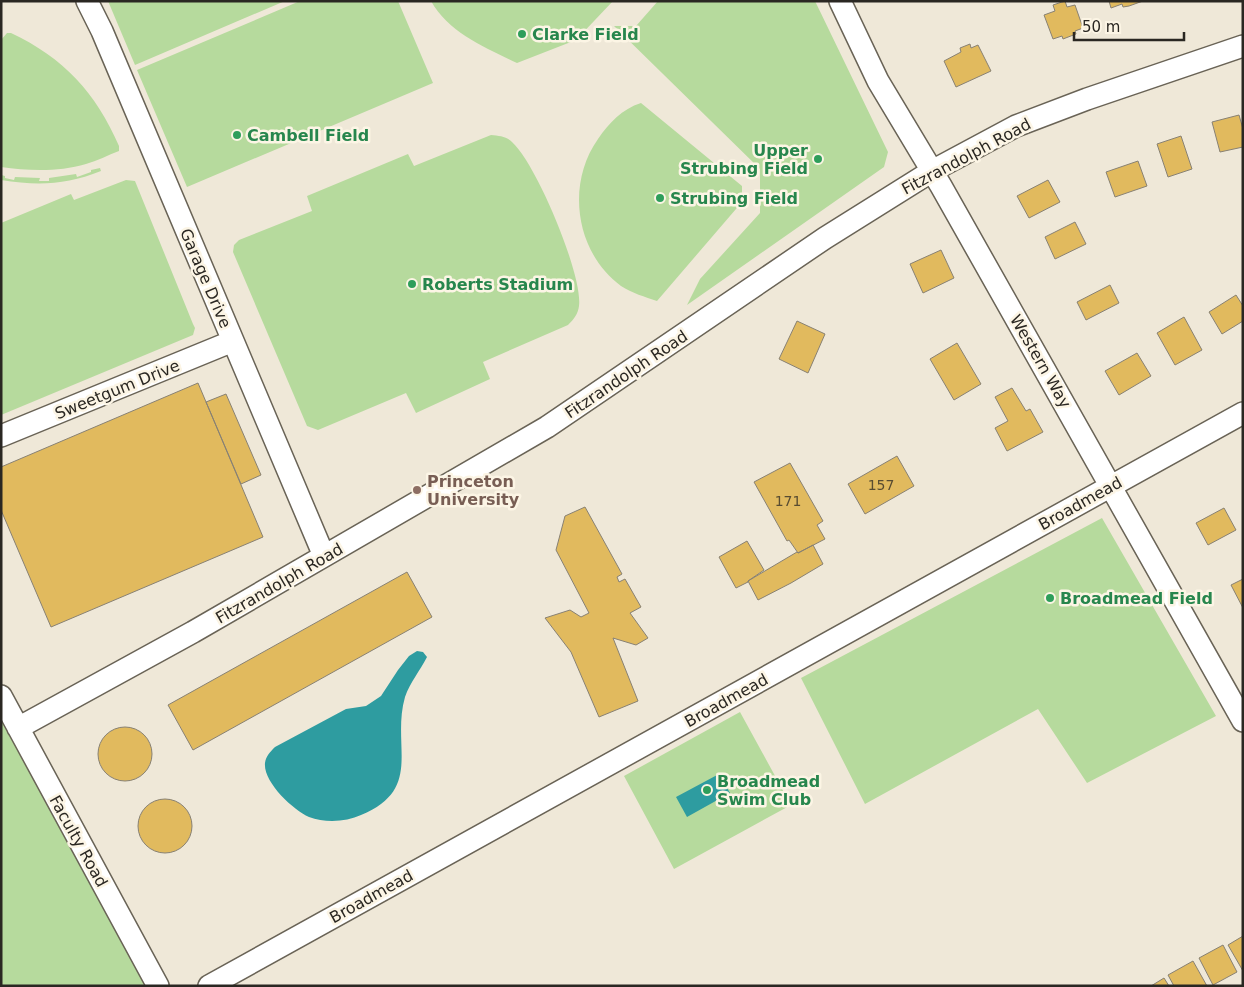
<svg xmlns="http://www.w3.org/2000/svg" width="1244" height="987" font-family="'DejaVu Sans',sans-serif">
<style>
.green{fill:#b6da9d}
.water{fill:#2e9ca0}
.building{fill:#e1ba5e;stroke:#888173}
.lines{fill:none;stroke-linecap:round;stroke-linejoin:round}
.minor-casing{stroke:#696356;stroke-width:24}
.minor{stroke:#fff;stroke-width:21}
.leisure-dot{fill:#2e9e5b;stroke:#fcf5e5;stroke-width:2}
.education-dot{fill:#8d6e63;stroke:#fcf5e5;stroke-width:2}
.labels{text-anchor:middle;stroke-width:5;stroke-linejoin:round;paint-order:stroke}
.number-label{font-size:14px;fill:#584c31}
.leisure-label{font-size:16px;font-weight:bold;fill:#27864d;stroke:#fcf5e5;text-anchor:start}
.street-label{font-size:16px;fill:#2a2722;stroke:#fcf5e5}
.education-label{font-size:16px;font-weight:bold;fill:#785e54;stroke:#fcf5e5;text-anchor:start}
</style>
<rect width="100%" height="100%" fill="#efe8d8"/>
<!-- green -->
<path class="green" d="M108 1H285L135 65Z
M300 1H398L433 83 187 187 137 70Z
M431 1H613L576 40 517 63C486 48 449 33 431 1Z
M658 1H815L888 152 884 167 687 305 700 279 760 213V169L614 26H636Z
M7 33H11C64 58 96 93 119 146V151C108 155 97 161 86 164 59 172 29 171 1 167V40Z
M641 103 742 186V202L657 301C645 297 632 293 621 286 575 252 566 184 598 139 609 123 622 109 641 103Z
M491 135C499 136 506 136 512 142 536 163 583 275 579 306 578 314 574 319 568 325L483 362 490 379 416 413 406 393 318 430 307 426 233 252 234 245 239 240 312 211 307 196 408 154 414 166Z
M100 168 101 171C66 185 38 186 1 180V175L5 176V178L14 180 15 177 40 178 39 181H49V178L76 174 77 177 91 172V170Z
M126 180 135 181 193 324 195 328 193 335 1 415V223L71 194 74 200Z
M1102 518 1216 716 1087 783 1038 709 865 804 801 678Z
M1 712 148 986H1Z
M740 712 791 805 674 869 624 776Z"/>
<!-- water -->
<path class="water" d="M417 651 423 652 427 657C420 671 410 682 405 697 391 746 424 789 361 815 346 822 325 823 309 817 293 810 263 782 265 763 266 756 270 752 275 747L346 709 366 706 381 696 398 670 409 656Z
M719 774 730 793 687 817 676 797Z"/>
<!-- building -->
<path class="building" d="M1065 1 1067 7 1075 5 1083 28 1075 31 1076 34 1063 39 1062 36 1053 39 1044 15 1055 11 1053 5Z
M1109 1H1143L1129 6 1123 7 1122 4 1111 8Z
M970 44 971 48 978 45 991 71 956 87 944 61 961 52 960 48Z
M1239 115 1243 129V147L1220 152 1212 122Z
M1181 136 1192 169 1168 177 1157 144Z
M1138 161 1147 186 1115 197 1106 172Z
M1048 180 1060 202 1029 218 1017 196Z
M1075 222 1086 244 1055 259 1045 237Z
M941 250 954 278 923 293 910 264Z
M1110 285 1119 303 1086 320 1077 302Z
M1236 295 1243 306V321L1222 334 1209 312Z
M1184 317 1202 350 1175 365 1157 333Z
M797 321 825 334 808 373 779 359Z
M957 343 981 384 954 400 930 359Z
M1137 353 1151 376 1119 395 1105 371Z
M198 383 263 537 51 627 1 510V467Z
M1012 388 1026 411 1030 409 1043 432 1007 451 995 428 1008 421 995 397Z
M226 394 261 475 241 484 206 402Z
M897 456 914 486 865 514 848 484Z
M790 463 823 521 817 525 825 539 798 553 789 540 787 541 754 482Z
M585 507 622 574 617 577 619 582 625 579 641 607 630 613 648 638 636 645 613 638 638 701 599 717 571 652 545 618 570 610 581 617 589 613 556 550 565 516Z
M1224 508 1236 530 1208 545 1196 523Z
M747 541 764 570 748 581V582L736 588 719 557Z
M813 545 823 564 791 583 758 600 748 581 797 552 798 553Z
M407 572 432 617 193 750 168 705Z
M1243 579V608L1231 585Z
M98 754a27 27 0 1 1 54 0a27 27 0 1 1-54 0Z
M138 826a27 27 0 1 1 54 0a27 27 0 1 1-54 0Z
M1243 936V971L1228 945Z
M1223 945 1237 972 1213 985 1199 958Z
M1193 961 1207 986H1174L1168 975Z
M1164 978 1169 986H1151Z"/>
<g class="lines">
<defs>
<path id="minor" d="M87 1 102 31 324 556
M840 1 878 81 941 186 1243 721
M1 436 233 341
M1 696 158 986
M18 728 193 632 547 427 825 238 932 171 1016 126 1087 99 1243 46
M209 986 1243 413"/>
</defs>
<!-- minor casing -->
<use href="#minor" class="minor-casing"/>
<!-- minor -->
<use href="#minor" class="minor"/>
</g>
<!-- markers -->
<g class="leisure-dot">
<circle cx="522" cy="34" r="5"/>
<circle cx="237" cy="135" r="5"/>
<circle cx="818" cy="159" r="5"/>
<circle cx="660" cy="198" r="5"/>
<circle cx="412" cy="284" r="5"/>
<circle cx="1050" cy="598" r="5"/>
<circle cx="707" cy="790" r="5"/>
</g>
<circle class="education-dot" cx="417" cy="490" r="5"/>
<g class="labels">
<!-- number labels -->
<g class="number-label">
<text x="881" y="490">157</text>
<text x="788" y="506">171</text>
</g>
<!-- leisure labels -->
<g class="leisure-label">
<text x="532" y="40">Clarke Field</text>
<text x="247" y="141">Cambell Field</text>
<text x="808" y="156" text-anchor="end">Upper<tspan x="808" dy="18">Strubing Field</tspan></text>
<text x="670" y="204">Strubing Field</text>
<text x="422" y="290">Roberts Stadium</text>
<text x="1060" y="604">Broadmead Field</text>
<text x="717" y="787">Broadmead<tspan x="717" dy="18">Swim Club</tspan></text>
</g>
<!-- street labels -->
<g class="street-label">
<text transform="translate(966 156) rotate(-28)" y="6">Fitzrandolph Road</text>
<text transform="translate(206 278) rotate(67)" y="6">Garage Drive</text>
<text transform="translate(1041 361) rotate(60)" y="6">Western Way</text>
<text transform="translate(626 374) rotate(-34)" y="6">Fitzrandolph Road</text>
<text transform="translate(117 389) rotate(-22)" y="6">Sweetgum Drive</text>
<text transform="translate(1080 503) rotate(-29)" y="6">Broadmead</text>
<text transform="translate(279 583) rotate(-30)" y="6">Fitzrandolph Road</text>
<text transform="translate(726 700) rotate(-29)" y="6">Broadmead</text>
<text transform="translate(79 841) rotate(61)" y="6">Faculty Road</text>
<text transform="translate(371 896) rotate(-29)" y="6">Broadmead</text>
</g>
<!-- education labels -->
<g class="education-label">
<text x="427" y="487">Princeton<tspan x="427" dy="18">University</tspan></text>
</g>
</g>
<!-- border -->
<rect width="1244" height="987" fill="none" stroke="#2a2722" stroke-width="5"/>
<!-- scale -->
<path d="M1074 32v8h110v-8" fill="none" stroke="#2a2722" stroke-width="2.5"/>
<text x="1082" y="32" font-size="15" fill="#2a2722" stroke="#fcf5e5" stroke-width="4" paint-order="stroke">50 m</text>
</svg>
